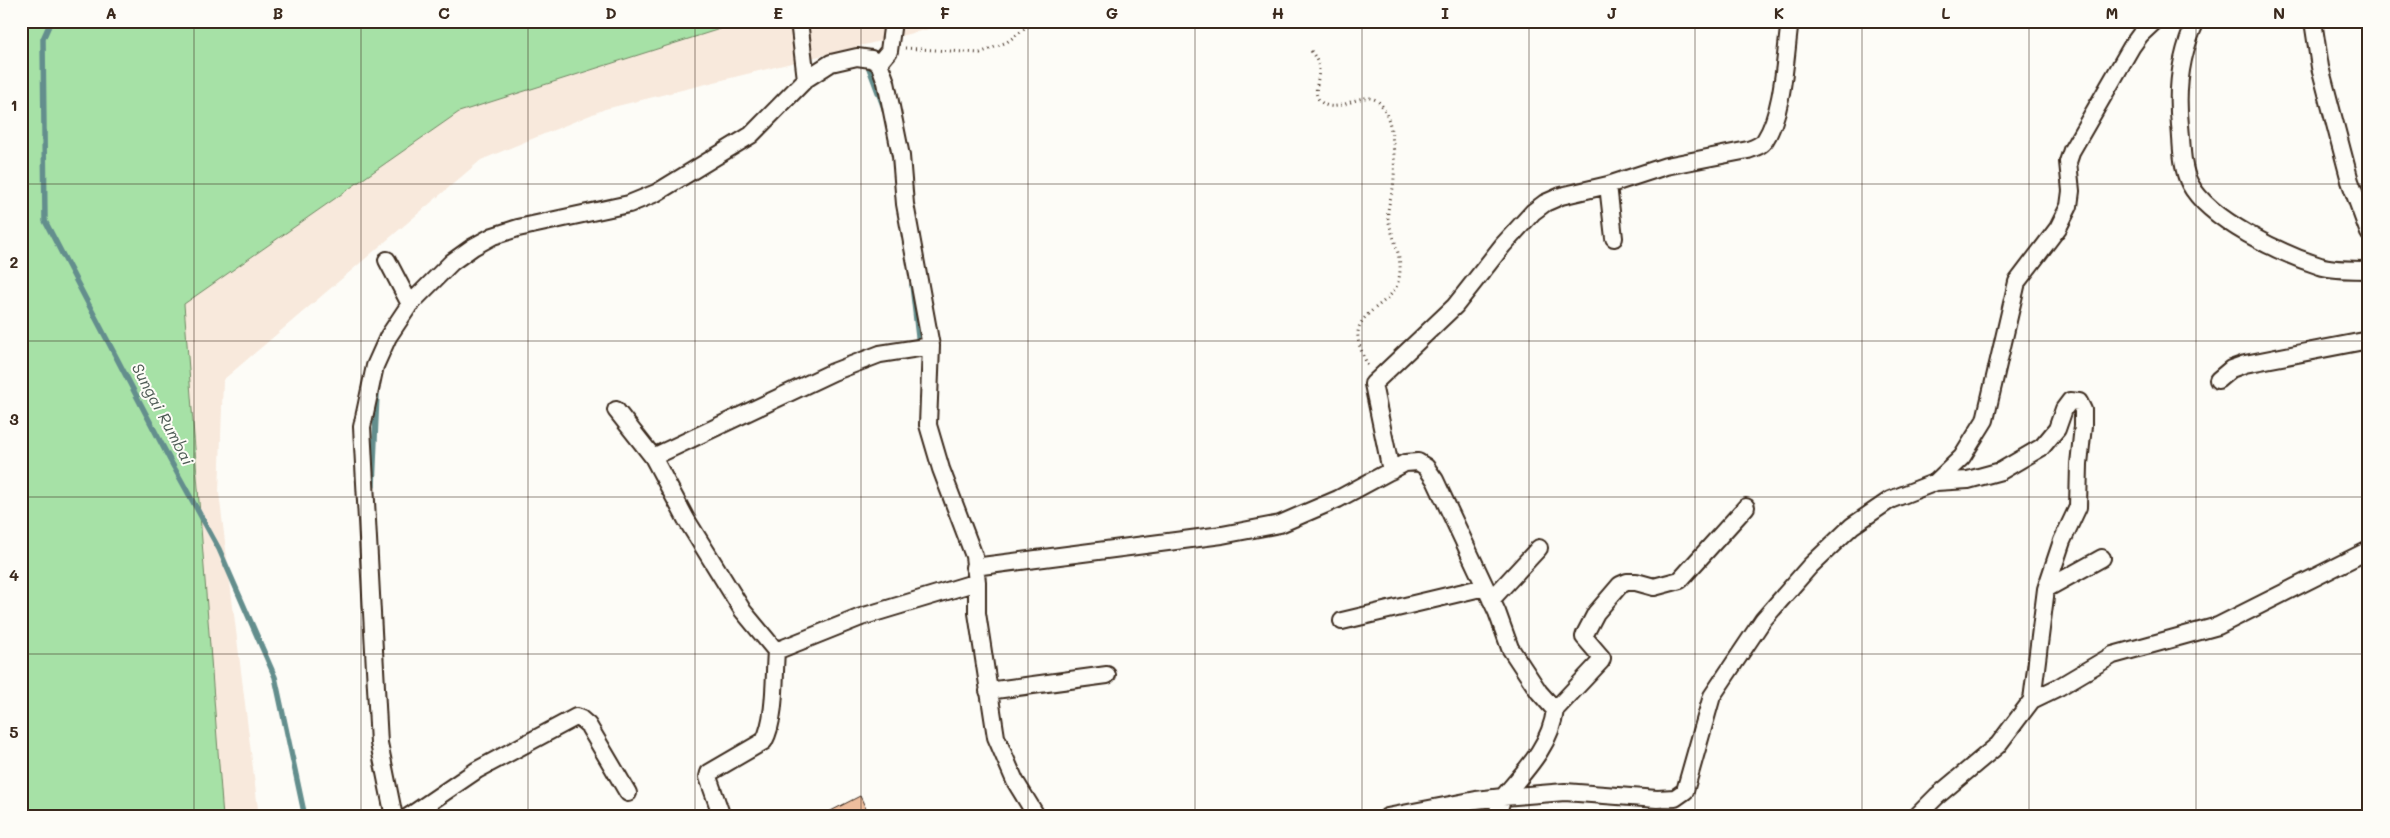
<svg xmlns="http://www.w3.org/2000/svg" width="2390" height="838" font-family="Mali,sans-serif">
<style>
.built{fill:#f8e9dc}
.green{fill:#a6e1a6;stroke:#708662}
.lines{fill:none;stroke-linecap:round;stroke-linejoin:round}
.stream{stroke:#648e8d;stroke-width:5.5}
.building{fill:#edbd9d;stroke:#3b2a1e}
.street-casing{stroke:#3b2a1e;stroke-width:20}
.path{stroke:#3b2a1e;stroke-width:3;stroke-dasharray:1 4;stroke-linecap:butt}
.street{stroke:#fdfcf7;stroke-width:16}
.grid{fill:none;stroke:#3b2a1e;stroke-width:1;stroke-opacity:0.55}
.labels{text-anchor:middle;stroke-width:4;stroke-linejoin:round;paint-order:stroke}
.water-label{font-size:16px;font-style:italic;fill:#4f5c56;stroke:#fdfcf7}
.neatline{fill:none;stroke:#3b2a1e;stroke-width:2}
.grid-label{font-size:16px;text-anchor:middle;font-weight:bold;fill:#3b2a1e}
</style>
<rect width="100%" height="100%" fill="#fdfcf7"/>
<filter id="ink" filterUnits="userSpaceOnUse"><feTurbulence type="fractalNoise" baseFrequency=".02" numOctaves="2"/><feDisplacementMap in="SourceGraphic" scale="10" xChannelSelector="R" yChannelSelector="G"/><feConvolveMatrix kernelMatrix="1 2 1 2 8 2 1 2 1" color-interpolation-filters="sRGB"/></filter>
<g filter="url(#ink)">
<!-- built -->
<path class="built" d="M21 21H961L605 109 481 160 223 380 219 493 259 817H21Z"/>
<!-- green -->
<path class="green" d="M21 21H745L459 112 184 304 223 817H21Z"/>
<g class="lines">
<!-- stream -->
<path class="stream" d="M51 21 43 39 45 221 170 460 219 549 275 677 305 817
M869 68 884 108
M912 285 919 345
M373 486 377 393"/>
</g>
<!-- building -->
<path class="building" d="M860 796 870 817H819Z"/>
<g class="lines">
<defs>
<path id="street" d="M799 21 806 79
M2196 21C2180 55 2176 88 2180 125 2182 144 2181 167 2190 184 2209 220 2282 254 2320 266 2334 271 2353 269 2369 270
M2313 21 2320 67 2350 181 2369 233
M879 63 889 51 893 21
M1608 185 1614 238
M387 260 410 304
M2218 380 2231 369 2245 364 2369 340
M616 410 653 457 686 519 743 611 776 651C774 676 776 719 764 741L709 773 708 777 721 814
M653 457 833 372 880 354 931 346
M1391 471 1373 384 1455 306 1503 245 1533 212 1545 203 1561 196 1608 185 1666 166 1748 150C1754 148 1761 146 1765 140 1784 111 1785 55 1790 21
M1936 482 1962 457 1985 420 2017 282 2058 228 2069 206 2071 191 2068 162 2072 150 2132 46 2140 35 2155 21
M974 567 1222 535 1280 524 1338 499 1405 463 1418 462 1426 467 1435 480 1497 612 1510 648 1539 692 1555 710C1551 745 1525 771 1503 797
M2046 589 2102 558
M1491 600 1539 548
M1342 621 1485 587
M776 651 861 617 977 582
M988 691 1107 675
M1555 710 1601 661 1602 658 1584 637 1585 634 1596 613 1620 585 1627 582H1636L1654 587 1680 580 1746 507
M1503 797 1565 792 1657 799 1675 798 1685 791 1712 696 1763 620 1810 566 1852 526 1890 500 1936 482 1968 480 2001 471 2042 447 2057 429 2064 409 2070 401 2079 402 2083 410V426L2079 464 2078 507 2062 541 2046 589 2032 700
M394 817 379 743 362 427 375 366 388 337 410 304 452 262 473 247 493 236 518 228 629 204 656 193 751 135 806 79 831 63 857 57 871 59 879 63 886 82 901 156 905 204 931 346 928 425 941 469 974 556 977 582V613L996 737 1015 781 1037 817
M408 817 477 770 576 717 581 719 588 725 628 793
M1387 817 1476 800 1503 797 1496 817
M1916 817 1937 796 1998 745 2032 700 2059 687 2113 655 2218 626 2369 550"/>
</defs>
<!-- street casing -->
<use href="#street" class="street-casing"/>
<!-- path -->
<path class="path" d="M905 48 980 53 1007 42 1035 21
M1311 51C1314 55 1317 60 1318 64 1322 76 1311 92 1320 101 1340 121 1370 76 1386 113 1394 131 1396 168 1393 188 1391 198 1387 208 1388 218 1392 239 1405 260 1398 282 1392 305 1355 311 1358 338 1359 348 1365 358 1368 367"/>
<!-- street -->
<use href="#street" class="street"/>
</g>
</g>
<!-- grid -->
<path class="grid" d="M194 21V817M361 21V817M528 21V817M695 21V817M861 21V817M1028 21V817M1195 21V817M1362 21V817M1529 21V817M1695 21V817M1862 21V817M2029 21V817M2196 21V817M21 184H2369M21 341H2369M21 497H2369M21 654H2369"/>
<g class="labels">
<!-- water labels -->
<g class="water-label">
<text transform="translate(163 414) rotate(62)" y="6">Sungai Rumbai</text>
</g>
</g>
<!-- margin -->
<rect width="2390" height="838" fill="none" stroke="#fdfcf7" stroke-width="55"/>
<rect x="28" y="28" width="2334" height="782" class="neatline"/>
<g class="grid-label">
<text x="111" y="19">A</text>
<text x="278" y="19">B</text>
<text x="444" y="19">C</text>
<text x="611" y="19">D</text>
<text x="778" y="19">E</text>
<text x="945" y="19">F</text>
<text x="1112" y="19">G</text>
<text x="1278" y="19">H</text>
<text x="1445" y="19">I</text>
<text x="1612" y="19">J</text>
<text x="1779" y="19">K</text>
<text x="1946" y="19">L</text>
<text x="2112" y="19">M</text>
<text x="2279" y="19">N</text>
<text x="14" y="111">1</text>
<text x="14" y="268">2</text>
<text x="14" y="425">3</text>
<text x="14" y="581">4</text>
<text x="14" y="738">5</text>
</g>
</svg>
